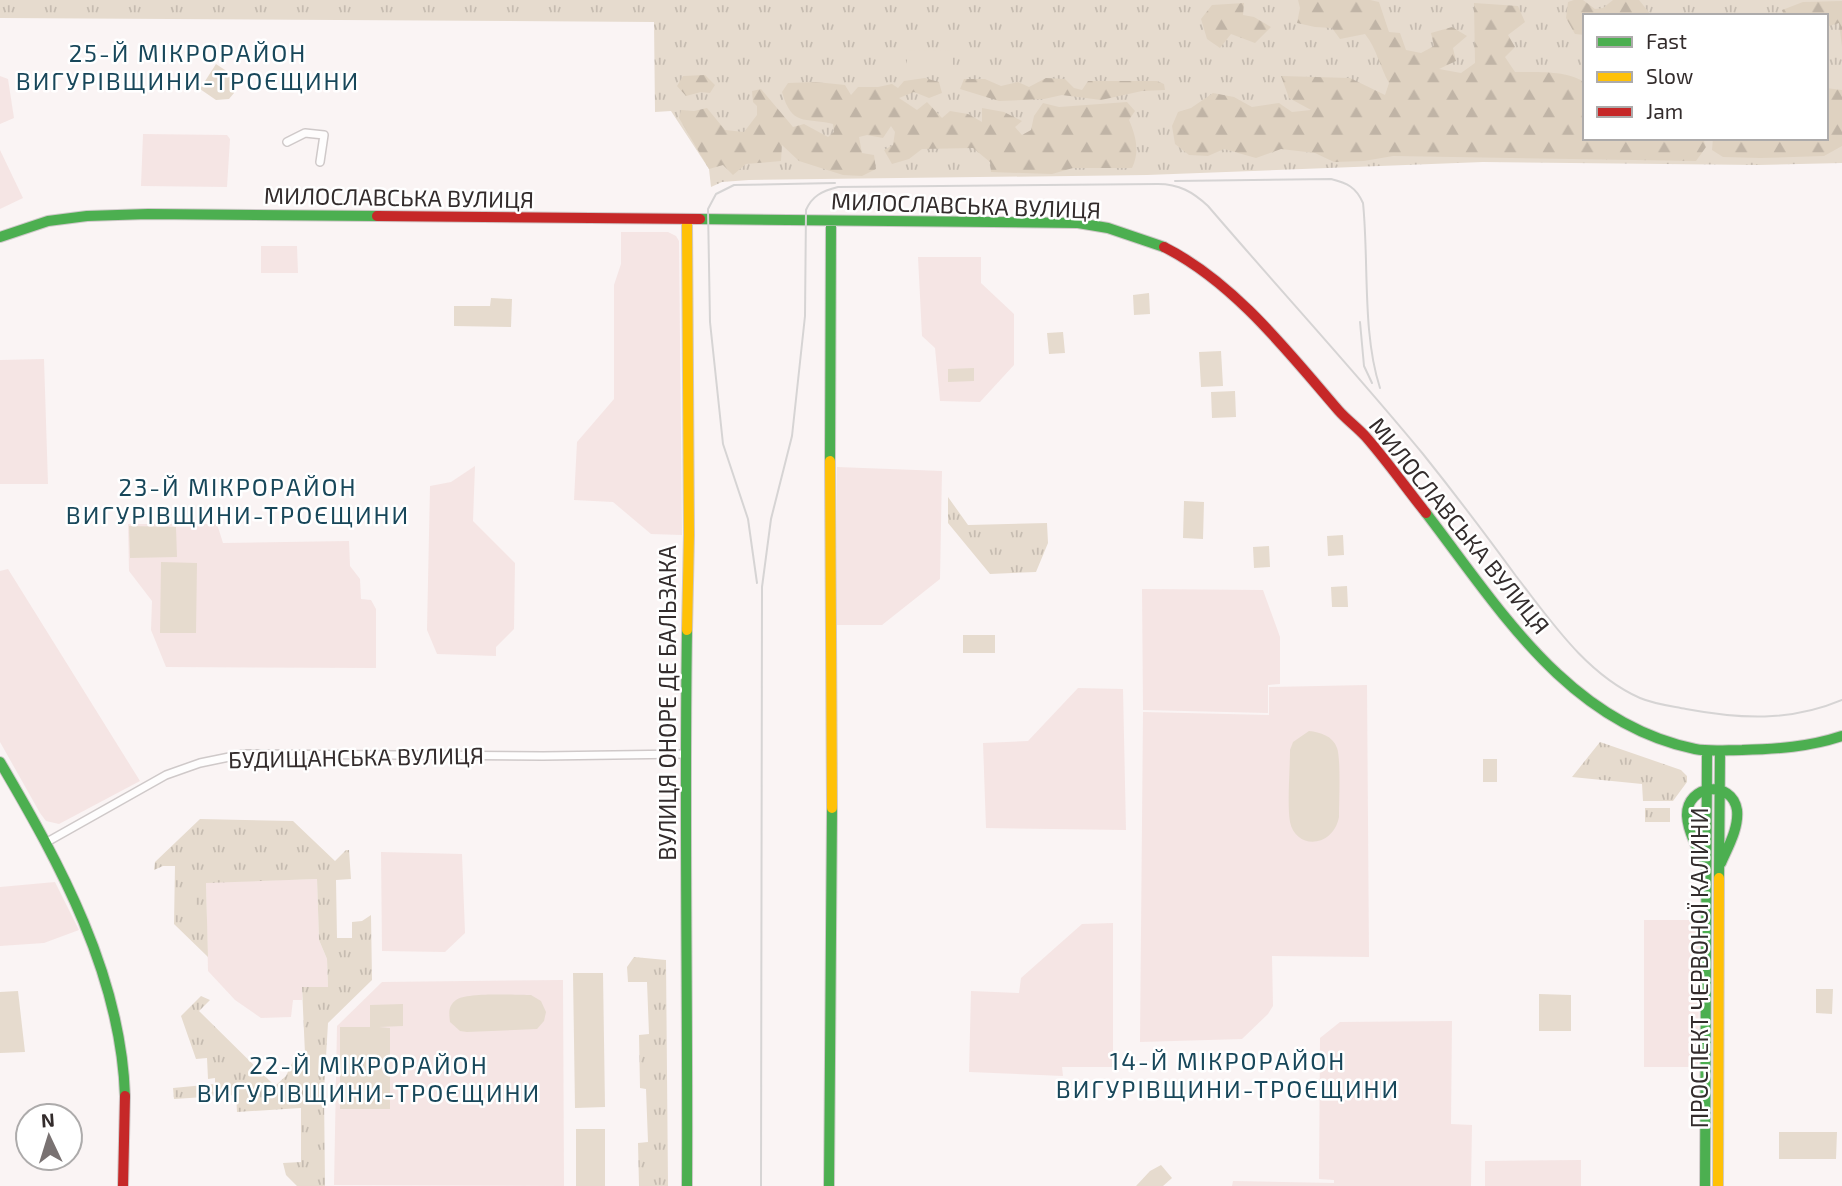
<svg xmlns="http://www.w3.org/2000/svg" width="1842" height="1186" font-family="'Exo 2',sans-serif">
<style>
.built{fill:#f5e5e4}
.grass{fill:url(#grass-tufts);fill-rule:evenodd}
.forest{fill:url(#forest-firs)}
.park{fill:#e6dbce}
.lines{fill:none;stroke-linecap:round;stroke-linejoin:round}
.street-casing{stroke:#cfc9c9;stroke-width:10}
.fast-casing{stroke:#cfc9c9;stroke-width:12}
.slow-casing{stroke:#cfc9c9;stroke-width:12}
.jam-casing{stroke:#cfc9c9;stroke-width:12}
.street{stroke:#fefdfd;stroke-width:7}
.fast{stroke:#4caf50;stroke-width:10}
.slow{stroke:#ffc107;stroke-width:10}
.jam{stroke:#c62828;stroke-width:10}
.tram{stroke:#d6d4d4;stroke-width:2}
.labels{text-anchor:middle;stroke-width:5;stroke-linejoin:round;paint-order:stroke}
.street-label{font-size:23px;fill:#332c2c;stroke:#fff}
.neighbourhood-label{font-size:24px;letter-spacing:2px;fill:#18475a;stroke:#fff}
</style>
<defs>
<pattern id="grass-tufts" width="24" height="20" patternUnits="userSpaceOnUse" patternTransform="scale(1.75)"><rect width="24" height="20" fill="#e6dbce"/><path d="M3 7l-1-3M5 7V3M7 7l1-3M15 17l-1-3M17 17v-4M19 17l1-3" fill="none" stroke="#c6bcb1"/></pattern>
<pattern id="forest-firs" width="22" height="20" patternUnits="userSpaceOnUse" patternTransform="scale(1.75)"><rect width="22" height="20" fill="#dfd2c1"/><path d="M5 1l3.5 6h-7zM16 11l3.5 6h-7z" fill="#c0b4a6"/></pattern>
</defs>
<rect width="100%" height="100%" fill="#faf4f4"/>
<!-- built -->
<path class="built" d="M0 76 8 79 14 118 0 124Z
M143 134 227 135 230 139 227 187 141 186Z
M0 150 23 198 0 209Z
M621 232H668L676 236 679 241 682 535 651 534 613 502 574 500 577 442 614 399V285L621 264Z
M261 246H297L298 273H261Z
M918 257H981V283L1014 314V365L980 402 940 401 935 348 922 336Z
M44 359 48 484H0V360Z
M475 466 473 521 515 563 514 629 496 647V656L437 654 427 630 430 486 451 482Z
M837 467 942 471 940 579 882 625H837Z
M128 524H217L223 543 349 541 350 566 360 579 361 599 371 600 376 609V668L166 667 151 630 152 601 129 571Z
M8 569 140 781 59 824 46 821 40 813 0 742V571Z
M1142 589 1263 590 1280 637V684L1268 685V713L1143 710Z
M1367 685 1369 957 1272 956 1273 1006 1268 1014 1242 1039 1140 1042 1143 712 1269 715V687Z
M1078 688 1123 689 1126 830 986 828 983 743 1028 741Z
M381 852 462 854 465 933 445 952 382 951Z
M317 879 319 940 327 959 328 987H302V1000H293L291 1017 261 1018 235 1000 208 971 206 882Z
M55 882 79 930 44 943 0 946V887Z
M1644 920H1700L1698 1067H1644Z
M1113 923V1067H1062L1063 1076 969 1072 971 991 1019 993 1021 978 1082 924Z
M563 980 564 1186 334 1185 337 1026 382 982Z
M1452 1021 1451 1124 1472 1125 1471 1186H1232L1233 1181 1334 1183V1180L1319 1179 1320 1038 1340 1022Z
M1581 1160V1186H1485V1161Z"/>
<!-- grass -->
<path class="grass" d="M0 0H1842V163L1758 165 1483 162 1147 175 749 180 722 182 711 187 709 169 671 111 655 112 654 22 0 18ZM1585 16H1826V138H1585Z
M948 497 968 525 1047 523 1048 543 1036 572 990 574 948 523Z
M1600 742 1681 770 1687 776V782L1673 801H1643L1642 784 1572 777Z
M1645 808H1670V822H1645Z
M200 819 293 821 335 861 346 850H349L351 879 336 880 337 938H352V922L362 921 371 915 372 980 328 1023 324 1091 325 1186H297L286 1175 283 1163 301 1162V1108L237 1112 236 1095 174 1099 173 1088 215 1084V1078L208 1079 207 1058 196 1059 181 1016 201 996 210 1000 199 1011 275 1086 286 1076 293 1061 303 1064 305 1054 302 987H328L327 959 319 940 317 879 206 883 208 957 174 924 175 866H163L154 870 155 862Z
M634 957 666 960 668 1186H639L638 1143 648 1142 646 1089 640 1088 639 1035 649 1034 647 982H628L627 967Z"/>
<!-- forest -->
<path class="forest" d="M1298 0H1370L1379 2 1389 32 1400 33 1406 50 1421 53 1434 46 1431 33 1452 27 1467 36 1453 48 1456 61 1439 69 1461 73 1475 63 1474 3 1518 6 1525 22 1508 35 1515 47 1505 57 1515 72C1535 72 1570 70 1585 83V138H1703L1706 147 1696 161 1393 156 1364 161 1334 162 1315 153 1281 149 1256 158 1224 149 1208 156 1189 155 1175 144 1172 126 1178 112 1191 108 1213 93 1234 97 1252 107 1279 103 1292 112 1311 110 1289 98 1281 76 1350 78 1385 95 1389 83C1380 67 1377 49 1365 34L1340 39 1332 28 1315 27 1297 23 1300 8Z
M1574 0H1583L1595 9 1603 8 1613 0H1639L1652 16H1585V35L1575 34 1566 18 1568 2Z
M1842 1V47L1839 23 1826 27V16H1784L1782 10 1803 2Z
M1244 3 1243 15 1254 17 1271 27 1255 43 1231 34 1220 48 1207 39 1201 19 1212 5Z
M705 75 715 85 710 93 701 92 686 96 677 86 683 76Z
M925 78 939 82 942 93 929 98 914 92 899 98 917 110 927 102 942 118 950 111 968 114 982 122V108L1004 112 1022 121 1015 127 1022 135 1031 130 1034 116 1043 103 1059 107 1127 102 1135 111 1129 120C1136 136 1140 152 1132 168H1073L1052 174 991 172 990 162 973 148 922 149 909 159 892 164 884 150 893 145 895 132 891 126 883 138 867 135 859 137 862 153 874 155 876 169 862 176 843 175 799 161 782 145 781 161 746 164 733 175 723 165 709 169 679 118 681 110 694 111 707 108 725 130 744 132 757 115V106L753 102 752 91 761 89 793 127 804 124 828 137 834 132 833 124C804 117 792 127 782 92L788 83 816 82 845 85 851 95 858 87H878L892 84 898 88 904 81Z
M1046 78 1065 79 1074 88 1082 90 1088 81H1157L1164 84 1165 90 1142 91 1101 100 1062 95 1044 99 999 101 960 89 964 79H985L1001 86 1018 82 1029 87Z
M1826 88 1842 90V146L1824 156 1760 158 1723 157 1712 150 1713 138H1826Z"/>
<!-- park -->
<path class="park" d="M907 50 953 51V69H907Z
M216 64 231 74 234 93 229 99 216 100 200 89Z
M1149 293 1150 314 1134 315 1133 295Z
M491 298 512 299 511 327 454 326V306H490Z
M1063 332 1065 353 1049 354 1047 333Z
M1221 351 1223 386 1201 387 1199 352Z
M974 368V381L948 382V369Z
M1235 391 1236 417 1212 418 1211 392Z
M1184 501 1204 502 1203 539 1183 538Z
M129 526 176 527 177 557 130 558Z
M1343 535 1344 555 1328 556 1327 536Z
M1269 546 1270 567 1254 568 1253 547Z
M161 562 197 563 196 633H160Z
M1347 586 1348 607H1332L1331 587Z
M963 635H995V653H963Z
M1309 731C1320 732 1333 736 1337 748 1341 758 1339 803 1339 817 1333 848 1296 850 1290 822 1287 804 1290 770 1290 750L1293 742Z
M1483 759H1497V782H1483Z
M183 889H196V915H183Z
M573 973H603L605 1107 575 1108Z
M1816 989H1833L1832 1014 1816 1013Z
M18 991 25 1052 0 1053V992Z
M1539 994 1571 995V1031H1539Z
M531 995 541 1001 546 1012 544 1021 537 1029 467 1032 460 1031 450 1022C449 1013 448 1006 456 1000 466 992 516 995 531 995Z
M403 1004V1026L379 1027 390 1028V1109H340V1027H370V1005Z
M576 1129H605V1186H576Z
M1779 1132H1837L1836 1159H1779Z
M1161 1165 1172 1178 1163 1186H1136L1150 1171Z"/>
<g class="lines">
<defs>
<path id="street" d="M287 142 305 133 324 135 320 162
M47 842 166 775 200 763 244 754 543 756 685 754"/>
<path id="fast" d="M700 219 1078 223 1108 228 1164 247
M0 237 48 221 87 216 148 214 377 216
M830 461 831 221
M1426 513C1499 608 1568 723 1695 749 1710 752 1727 750 1742 750 1777 749 1809 747 1842 736
M0 762C60 864 121 975 125 1096
M1705 862C1697 848 1688 832 1687 816 1686 784 1732 779 1737 810 1739 828 1728 847 1721 863
M1719 878 1720 751
M687 1186C688 1001 684 815 687 630
M829 1186 832 808
M1705 1186 1707 751"/>
<path id="slow" d="M687 221 689 535 687 630
M830 461 832 808
M1718 1186 1719 878"/>
<path id="jam" d="M377 216 700 219
M1164 247C1234 282 1289 353 1339 411 1347 420 1358 428 1366 437 1387 461 1406 488 1426 513
M123 1186 125 1096"/>
</defs>
<!-- street casing -->
<use href="#street" class="street-casing"/>
<!-- fast casing -->
<use href="#fast" class="fast-casing"/>
<!-- slow casing -->
<use href="#slow" class="slow-casing"/>
<!-- jam casing -->
<use href="#jam" class="jam-casing"/>
<!-- street -->
<use href="#street" class="street"/>
<!-- fast -->
<use href="#fast" class="fast"/>
<!-- slow -->
<use href="#slow" class="slow"/>
<!-- jam -->
<use href="#jam" class="jam"/>
<!-- tram -->
<path class="tram" d="M1175 181 1331 179C1347 183 1356 187 1363 203 1369 261 1362 333 1380 388
M1360 322 1364 366 1372 383
M757 583 748 519 723 444 710 322 708 209 716 194 734 185 835 183
M761 1186 762 587 771 519 792 436 805 316 806 210C812 196 822 191 838 187L1158 184C1179 184 1193 192 1208 206 1279 289 1353 369 1423 454 1455 494 1486 535 1516 576 1551 621 1586 674 1640 698 1654 704 1671 706 1686 709 1740 719 1790 722 1842 700"/>
</g>
<g class="labels">
<!-- street labels -->
<g class="street-label">
<text transform="translate(399 198) rotate(1)" y="8">МИЛОСЛАВСЬКА ВУЛИЦЯ</text>
<text transform="translate(966 206) rotate(2)" y="8">МИЛОСЛАВСЬКА ВУЛИЦЯ</text>
<text transform="translate(1459 526) rotate(51)" y="8">МИЛОСЛАВСЬКА ВУЛИЦЯ</text>
<text transform="translate(668 703) rotate(-90)" y="8">ВУЛИЦЯ ОНОРЕ ДЕ БАЛЬЗАКА</text>
<text transform="translate(356 758) rotate(-1)" y="8">БУДИЩАНСЬКА ВУЛИЦЯ</text>
<text transform="translate(1700 968) rotate(-90)" y="8">ПРОСПЕКТ ЧЕРВОНОЇ КАЛИНИ</text>
</g>
<!-- neighbourhood labels -->
<g class="neighbourhood-label">
<text x="188" y="62">25-Й МІКРОРАЙОН<tspan x="188" dy="28">ВИГУРІВЩИНИ-ТРОЄЩИНИ</tspan></text>
<text x="238" y="496">23-Й МІКРОРАЙОН<tspan x="238" dy="28">ВИГУРІВЩИНИ-ТРОЄЩИНИ</tspan></text>
<text x="1228" y="1070">14-Й МІКРОРАЙОН<tspan x="1228" dy="28">ВИГУРІВЩИНИ-ТРОЄЩИНИ</tspan></text>
<text x="369" y="1074">22-Й МІКРОРАЙОН<tspan x="369" dy="28">ВИГУРІВЩИНИ-ТРОЄЩИНИ</tspan></text>
</g>
</g>
<!-- legend -->
<rect x="1583" y="14" width="245" height="126" fill="#ffffff" stroke="#adabab" stroke-width="2"/>
<rect x="1597" y="37" width="35" height="10" fill="#4caf50" stroke="#adabab" stroke-width="2"/>
<text x="1646" y="49" font-size="21" fill="#332c2c">Fast</text>
<rect x="1597" y="72" width="35" height="10" fill="#ffc107" stroke="#adabab" stroke-width="2"/>
<text x="1646" y="84" font-size="21" fill="#332c2c">Slow</text>
<rect x="1597" y="107" width="35" height="10" fill="#c62828" stroke="#adabab" stroke-width="2"/>
<text x="1646" y="119" font-size="21" fill="#332c2c">Jam</text>
<!-- north arrow -->
<g transform="translate(49 1137) rotate(356)"><circle r="33" fill="#ffffff" stroke="#adabab" stroke-width="2"/>
<path d="M0-5L12 26L0 18L-12 26Z" fill="#797272"/>
<text y="-10" font-size="19" font-weight="bold" text-anchor="middle" fill="#332c2c">N</text>
</g>
</svg>
